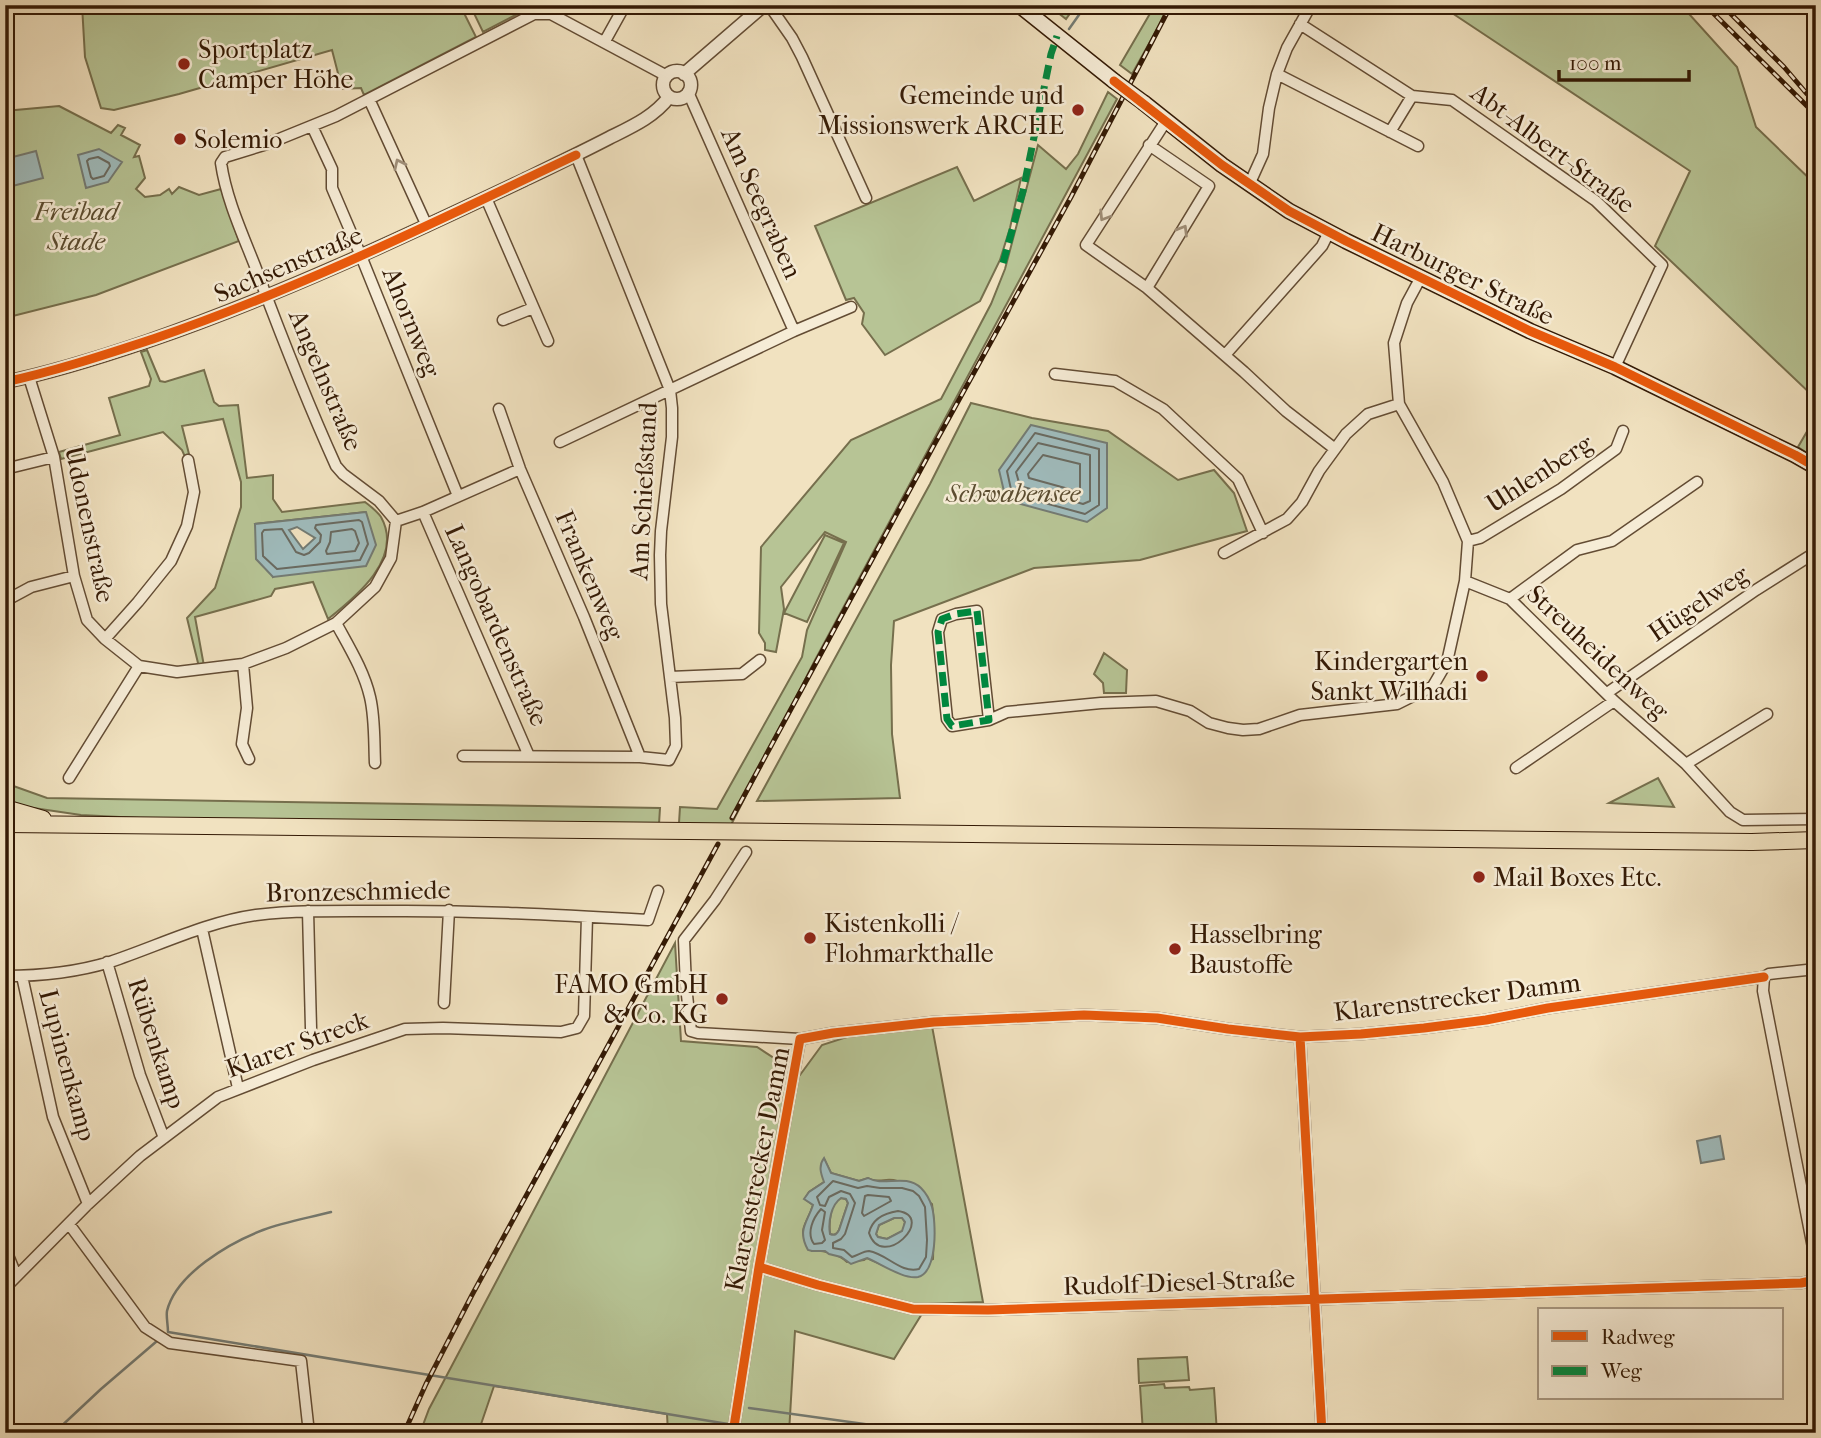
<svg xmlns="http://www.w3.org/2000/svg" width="1821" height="1438" font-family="'IM FELL French Canon',serif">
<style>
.green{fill:#b7c495;stroke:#766f4d;stroke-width:2;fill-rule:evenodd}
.water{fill:#9fbbbc;stroke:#747b73;stroke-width:2;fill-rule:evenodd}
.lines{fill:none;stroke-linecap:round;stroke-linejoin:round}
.shore{stroke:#6a6a60;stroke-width:2}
.stream{stroke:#747b73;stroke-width:2.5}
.minor-casing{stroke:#634c34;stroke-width:13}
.tertiary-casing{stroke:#634c34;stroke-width:15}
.secondary-casing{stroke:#341a05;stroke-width:17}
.primary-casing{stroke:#341a05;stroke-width:18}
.minor{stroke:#f6ecd6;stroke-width:10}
.tertiary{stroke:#f6ecd6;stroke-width:12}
.secondary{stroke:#f6ecd6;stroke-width:14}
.primary{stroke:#f1e2c0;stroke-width:16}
.rail-casing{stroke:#341a05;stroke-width:5}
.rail{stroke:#f6ecd6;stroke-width:2.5;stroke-dasharray:8;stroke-linecap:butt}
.secondary-bridge-casing{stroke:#341a05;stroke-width:17;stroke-linecap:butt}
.secondary-bridge{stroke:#f6ecd6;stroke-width:14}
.quiet{stroke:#00873e;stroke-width:7;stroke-dasharray:14 7;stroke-linecap:butt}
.cycleway-casing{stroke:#f6ecd6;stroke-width:13}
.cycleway{stroke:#e8590c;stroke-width:9}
.oneway{stroke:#9f8e78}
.poi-dot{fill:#8f2418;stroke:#f6ecd6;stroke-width:2.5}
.labels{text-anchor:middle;stroke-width:5;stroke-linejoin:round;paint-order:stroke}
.poi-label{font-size:26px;fill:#341a05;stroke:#f6ecd6;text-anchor:start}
.street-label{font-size:26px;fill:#341a05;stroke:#f6ecd6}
.park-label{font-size:26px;font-style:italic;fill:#5b4d30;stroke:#f6ecd6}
</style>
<rect width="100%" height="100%" fill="#f1e2c0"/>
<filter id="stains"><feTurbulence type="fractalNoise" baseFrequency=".00286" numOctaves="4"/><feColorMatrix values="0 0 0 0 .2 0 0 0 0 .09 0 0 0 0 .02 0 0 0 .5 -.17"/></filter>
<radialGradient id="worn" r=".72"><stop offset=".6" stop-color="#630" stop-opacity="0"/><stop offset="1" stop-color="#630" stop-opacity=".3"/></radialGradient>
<!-- green -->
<path class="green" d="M82 5H460L476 37 364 95 361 88 342 89 332 50 179 94 114 110 101 108 85 57Z
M470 5H537L533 6 483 32Z
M1048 5H1076L1066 19Z
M1155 5H1168L1160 24 1132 74 1120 65Z
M1440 5H1681L1737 67 1756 127 1816 185V399L1655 246 1690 171Z
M1108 92 1117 99 814 662 731 825 679 823 680 807 717 809 802 657 807 630 846 542 825 532 781 587 784 609 776 652 765 650V643L759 633 761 547 851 440 941 399 991 304 1005 269 1038 145 1066 169 1078 154Z
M59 106 111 133 118 125 125 128 121 135 140 145 134 157 139 156 145 178 136 189 145 197 160 195 169 189 172 194 179 187 199 195 221 189 239 241 96 295 5 318V111Z
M957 167 974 201 1021 178 1010 228 1000 260 980 301 885 355 862 324 864 313 854 298 846 300 815 226Z
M147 350 160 381 165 382 204 370 214 402 219 406 238 405 247 478 273 475V499L282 512 365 502C370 506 377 511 381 517 404 558 356 597 328 619L313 582 275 589 271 596 195 617 204 666 199 667 187 618 215 588 241 507V482L223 419 182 426 190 458 186 459 182 450 163 432 61 459 59 452 120 435 109 398 149 386 151 379 141 352ZM366 512 273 577 255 524Z
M971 403 1032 418 1108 431 1178 480 1214 470 1234 493 1247 531 1140 560 1034 568 894 621 891 665 892 734 900 798 757 801 930 484Z
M1816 416V459L1798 447Z
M825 535 844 543 807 622 784 613Z
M1104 653 1127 670 1126 693H1104L1103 683 1094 674Z
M1658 778 1674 807 1609 803Z
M5 783 47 798 660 808 659 824 179 820 81 815 13 805 5 801Z
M675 943 681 1041 757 1047 800 1075 822 1045 856 1034 932 1026 983 1302 928 1304 894 1359 795 1331 789 1433H668L667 1414 494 1386 478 1433H420L429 1409ZM824 1159 831 1173 859 1181 868 1178C878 1184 887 1177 897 1181 906 1184 923 1198 932 1204L934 1222 933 1259 898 1272 867 1258 864 1260 847 1262C840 1255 822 1249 812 1251 795 1228 806 1228 813 1205L805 1199 809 1192 824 1182Z
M841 1198 846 1199 848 1203 839 1230C837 1234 835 1236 830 1234 829 1227 830 1212 833 1205 834 1202 838 1200 841 1198Z
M894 1218H902L905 1222 903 1231 887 1239 878 1237 876 1234 879 1225Z
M1187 1357 1189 1380 1139 1383 1138 1359Z
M1164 1384 1165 1388 1189 1387 1190 1390 1214 1388 1217 1433H1143L1140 1386Z"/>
<!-- water -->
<path class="water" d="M99 149 122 162 108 182 86 188 78 155Z
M36 151 43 178 5 188V159Z
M1031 425 1107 443V508L1087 522 1006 500 999 470Z
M366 512 376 545 366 566 273 577 256 559 255 524ZM297 527 315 538 303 549 289 530Z
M1720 1136 1724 1159 1701 1163 1697 1141Z
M824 1158 831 1173 859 1181 868 1178C884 1187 905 1173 921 1188 926 1193 930 1200 932 1207 936 1222 938 1272 918 1277 904 1280 880 1263 867 1258L851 1264 841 1257 829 1254 825 1251H812L808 1250C797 1230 807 1223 813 1205L804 1199 809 1192 824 1182C821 1174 818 1166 824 1158ZM841 1198 846 1199 848 1203 839 1230C837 1234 835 1236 830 1234 828 1222 831 1205 841 1198ZM894 1218H902L905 1222 902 1231 887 1239 878 1237 876 1234 879 1225Z"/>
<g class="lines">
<!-- shore -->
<path class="shore" d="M98 157 109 163 110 166 104 176 93 179 91 177 87 161 89 159Z
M1035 433 1099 449V505L1085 514 1012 494 1007 471Z
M1038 443 1090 455V501L1083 504 1020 486 1016 472Z
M1043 455 1080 464V491H1076L1029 478 1028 474Z
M359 520 362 522 368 544 360 560 277 569 263 556 262 533 264 530 282 529 296 552 304 555 309 553 320 542 321 535 315 528 316 525Z
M352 529 355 531 359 543 355 551 327 554 326 551 330 542 331 532Z
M833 1181 858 1188 867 1186 880 1188H902L913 1191 919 1196 925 1207 927 1240 926 1257 919 1269C901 1274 887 1254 869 1251 864 1251 858 1255 852 1257L844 1250 833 1248V1243L841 1239 845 1234 855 1203 850 1194 841 1191 829 1197 825 1206 820 1205 817 1197Z
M868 1195 889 1197 891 1201 864 1216 862 1213 865 1196Z
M821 1209 825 1212 822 1230 825 1240 822 1243 814 1244C806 1233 813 1218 821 1209Z
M898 1211C937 1217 882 1272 869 1233 872 1219 885 1213 898 1211Z"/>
<!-- stream -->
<path class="stream" d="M1069 29 1086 5
M331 1212C308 1218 284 1222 263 1230 229 1243 176 1274 167 1311 166 1317 168 1325 168 1332L728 1424
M749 1408 929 1433
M54 1433 101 1389 157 1341"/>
<defs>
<path id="minor" d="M769 5 792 38 802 57 866 198
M1300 24 1412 96 1452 100 1596 201 1662 265 1615 367
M605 41 625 5
M1277 74 1418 146
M688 92 794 331
M369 99 427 226
M1166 121 1086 245 1147 288 1244 372 1286 411 1335 449
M312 126 332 169V188L361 256 458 496
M1390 132 1412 96
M1249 185 1263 154 1269 108 1277 74 1287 48 1311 5
M486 198 548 341
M1421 277 1407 303 1394 343 1399 404 1443 482 1468 541 1465 581 1510 599 1614 701 1686 764 1730 812 1743 820 1816 819
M1147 288 1209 186 1149 145
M503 320 533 308
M1225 355 1322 246 1329 232
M1055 374 1115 381 1163 409 1238 479 1263 533
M29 377 54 457 74 576 87 620 105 639 139 666 177 672 243 664 286 648 336 623 375 587 391 558 396 521
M499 409 520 469 584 617 640 757
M560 442 794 331 851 307
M5 469 54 457
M423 512 529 756
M396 521 379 501 343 474 336 466C306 400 280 333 255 266 242 233 226 198 221 163L225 157 267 144 336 116 534 14H551L667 76
M396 521 423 512 520 469
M1468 541 1480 538 1561 489 1616 449 1623 431
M1224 553 1287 519 1302 502 1319 471 1346 434 1368 414 1399 404
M1510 599 1577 550 1612 541 1697 482
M5 601 31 587 74 576
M336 623C349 647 364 671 370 697 375 718 374 741 375 763
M105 639 138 602 171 561 187 526 194 492 188 460
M243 664 247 708 242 744 249 759
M670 677 742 674 760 660
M1607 693 1756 590 1816 552
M989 720 977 611 956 614 942 619 938 632 947 719 952 726 989 720 1007 712 1101 703 1156 701 1190 711 1209 723 1228 728 1243 730 1259 729 1300 715 1397 704 1433 686 1447 662 1465 581
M463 756 640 757 669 760 676 746 675 718 661 604 660 555 661 531 672 437V408L670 390 576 155
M1686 764 1767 714
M1516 768 1614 701
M69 778 139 666
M746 852 715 900 684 940 686 986 691 1031 698 1033 800 1039
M308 911 311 1028
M202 929 238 1088
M107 962 140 1075 164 1138
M5 976C39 976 77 972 110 962 158 946 206 922 256 915 299 910 341 911 383 911 472 910 560 915 648 920L658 891
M22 976 53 1117 88 1204
M1764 977 1763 991 1816 1263
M444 1003 449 910
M1300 1037 1322 1433
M69 1224 145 1327 170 1343 301 1361 309 1433
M5 1248 16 1275
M759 1267 818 1285 913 1309 988 1310 1801 1283 1816 1280
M5 1288 88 1204 140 1156 218 1097 313 1060 405 1029 443 1028 561 1032 577 1028 584 1016 587 917
M733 1433 759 1267 800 1039 833 1033 934 1022 1084 1015 1157 1018 1228 1029 1300 1037 1361 1034 1424 1028 1486 1020 1548 1008 1764 977 1769 974 1816 969"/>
<path id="tertiary" d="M663 85a14 14 0 1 1 28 0a14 14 0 1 1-28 0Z
M684 74 764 5
M5 382C54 372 101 357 148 341 279 296 403 237 528 178 555 165 582 152 609 138 631 127 654 117 669 97"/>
<path id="secondary" d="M1019 5 1114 81
M1144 103 1222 165 1289 211 1346 241 1530 331 1615 367 1795 455 1816 467"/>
<path id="primary" d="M5 808 43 819
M5 824 1752 842 1816 840"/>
</defs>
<!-- minor casing -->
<use href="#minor" class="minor-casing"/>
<!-- tertiary casing -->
<use href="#tertiary" class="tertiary-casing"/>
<!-- secondary casing -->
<use href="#secondary" class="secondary-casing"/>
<!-- primary casing -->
<use href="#primary" class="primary-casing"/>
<!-- minor -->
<use href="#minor" class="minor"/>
<!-- tertiary -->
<use href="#tertiary" class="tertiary"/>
<!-- secondary -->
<use href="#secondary" class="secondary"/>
<!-- primary -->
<use href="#primary" class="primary"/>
<defs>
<path id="rail" d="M1705 5 1816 115
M1722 5 1784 67 1807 94
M732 818 934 445 1071 197 1171 5
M404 1433 426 1384 472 1295 718 844"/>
</defs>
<!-- rail casing -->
<use href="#rail" class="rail-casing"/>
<!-- rail -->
<use href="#rail" class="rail"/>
<defs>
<path id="secondary-bridge" d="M1114 81 1144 103"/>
</defs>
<!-- secondary-bridge casing -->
<use href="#secondary-bridge" class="secondary-bridge-casing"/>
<!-- secondary-bridge -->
<use href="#secondary-bridge" class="secondary-bridge"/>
<!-- quiet -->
<path class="quiet" d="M1003 263 1023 191 1051 54 1057 36
M977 611 989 720 952 726 947 719 938 632 942 619 956 614Z"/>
<defs>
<path id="cycleway" d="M1114 81 1222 165 1289 211 1346 241 1530 331 1615 367 1795 455 1816 467
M5 382C56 371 104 355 153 339 299 289 437 221 576 155
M1300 1037 1322 1433
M759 1267 818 1285 913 1309 988 1310 1801 1283 1816 1280
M733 1433 759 1267 800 1039 833 1033 934 1022 1084 1015 1157 1018 1228 1029 1300 1037 1361 1034 1424 1028 1486 1020 1548 1008 1764 977"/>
</defs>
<!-- cycleway casing -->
<use href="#cycleway" class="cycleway-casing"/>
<!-- cycleway -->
<use href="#cycleway" class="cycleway"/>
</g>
<!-- one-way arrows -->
<defs><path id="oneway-chevron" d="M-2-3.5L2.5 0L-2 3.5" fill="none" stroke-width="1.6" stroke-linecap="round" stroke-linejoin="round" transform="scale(1.75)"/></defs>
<g class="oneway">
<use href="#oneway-chevron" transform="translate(399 164) rotate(-115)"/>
<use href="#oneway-chevron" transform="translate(1104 216) rotate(122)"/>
<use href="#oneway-chevron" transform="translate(1183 230) rotate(-59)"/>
</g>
<!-- markers -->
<g class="poi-dot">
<circle cx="184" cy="64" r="7"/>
<circle cx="1078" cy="110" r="7"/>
<circle cx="180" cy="139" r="7"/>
<circle cx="1482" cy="676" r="7"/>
<circle cx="1479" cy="877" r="7"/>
<circle cx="810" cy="938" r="7"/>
<circle cx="1175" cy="949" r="7"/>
<circle cx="722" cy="999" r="7"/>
</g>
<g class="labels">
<!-- poi labels -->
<g class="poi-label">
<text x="198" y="58">Sportplatz<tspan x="198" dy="30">Camper Höhe</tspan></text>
<text x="1064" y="104" text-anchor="end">Gemeinde und<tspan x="1064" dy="30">Missionswerk ARCHE</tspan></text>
<text x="194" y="148">Solemio</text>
<text x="1468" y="670" text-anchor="end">Kindergarten<tspan x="1468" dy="30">Sankt Wilhadi</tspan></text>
<text x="1493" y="886">Mail Boxes Etc.</text>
<text x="824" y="932">Kistenkolli /<tspan x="824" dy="30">Flohmarkthalle</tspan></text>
<text x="1189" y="943">Hasselbring<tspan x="1189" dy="30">Baustoffe</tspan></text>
<text x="708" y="993" text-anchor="end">FAMO GmbH<tspan x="708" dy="30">&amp; Co. KG</tspan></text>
</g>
<!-- street labels -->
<g class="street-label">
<text transform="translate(1553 148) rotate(37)" y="9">Abt-Albert-Straße</text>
<text transform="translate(762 203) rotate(66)" y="9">Am Seegraben</text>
<text transform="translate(288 264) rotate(-23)" y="9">Sachsenstraße</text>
<text transform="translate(1463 274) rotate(26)" y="9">Harburger Straße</text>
<text transform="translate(412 322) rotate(68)" y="9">Ahornweg</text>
<text transform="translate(326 380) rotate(67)" y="9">Angelnstraße</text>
<text transform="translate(1539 473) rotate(-33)" y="9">Uhlenberg</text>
<text transform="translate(643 491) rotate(-87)" y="9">Am Schießstand</text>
<text transform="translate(90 524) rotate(78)" y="9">Udonenstraße</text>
<text transform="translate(590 575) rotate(67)" y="9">Frankenweg</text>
<text transform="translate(1698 603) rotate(-34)" y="9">Hügelweg</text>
<text transform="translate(497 625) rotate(66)" y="9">Langobardenstraße</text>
<text transform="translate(1598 652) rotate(43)" y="9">Streuheidenweg</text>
<text transform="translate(358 891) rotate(-1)" y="9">Bronzeschmiede</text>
<text transform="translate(1457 997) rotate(-7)" y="9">Klarenstrecker Damm</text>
<text transform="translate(157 1043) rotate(72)" y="9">Rübenkamp</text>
<text transform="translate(297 1044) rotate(-20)" y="9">Klarer Streck</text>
<text transform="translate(68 1065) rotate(75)" y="9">Lupinenkamp</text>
<text transform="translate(757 1169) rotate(-79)" y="9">Klarenstrecker Damm</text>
<text transform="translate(1179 1282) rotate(-2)" y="9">Rudolf-Diesel-Straße</text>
</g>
<!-- park labels -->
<g class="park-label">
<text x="76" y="220">Freibad<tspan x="76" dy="30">Stade</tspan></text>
<text x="1013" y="502">Schwabensee</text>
</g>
</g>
<!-- margin -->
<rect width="1821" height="1438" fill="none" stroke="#f1e2c0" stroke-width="28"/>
<rect x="7" y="7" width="1807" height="1424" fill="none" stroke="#341a05" stroke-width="3.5"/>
<rect x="14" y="14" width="1793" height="1410" fill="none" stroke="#341a05" stroke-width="2"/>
<!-- legend -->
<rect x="1538" y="1308" width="245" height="91" fill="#f6ecd6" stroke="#a89882" stroke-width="2"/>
<rect x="1552" y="1331" width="35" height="10" fill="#e8590c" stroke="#a89882" stroke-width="2"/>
<text x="1601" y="1344" font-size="21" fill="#341a05">Radweg</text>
<rect x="1552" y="1366" width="35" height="10" fill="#00873e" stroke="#a89882" stroke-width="2"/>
<text x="1601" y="1378" font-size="21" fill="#341a05">Weg</text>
<!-- scale -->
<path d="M1559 70v10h130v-10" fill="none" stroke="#341a05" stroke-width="3.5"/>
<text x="1569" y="70" font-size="21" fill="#341a05" stroke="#f6ecd6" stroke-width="5" paint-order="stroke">100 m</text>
<rect width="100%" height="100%" filter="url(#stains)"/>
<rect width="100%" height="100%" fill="url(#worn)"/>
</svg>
